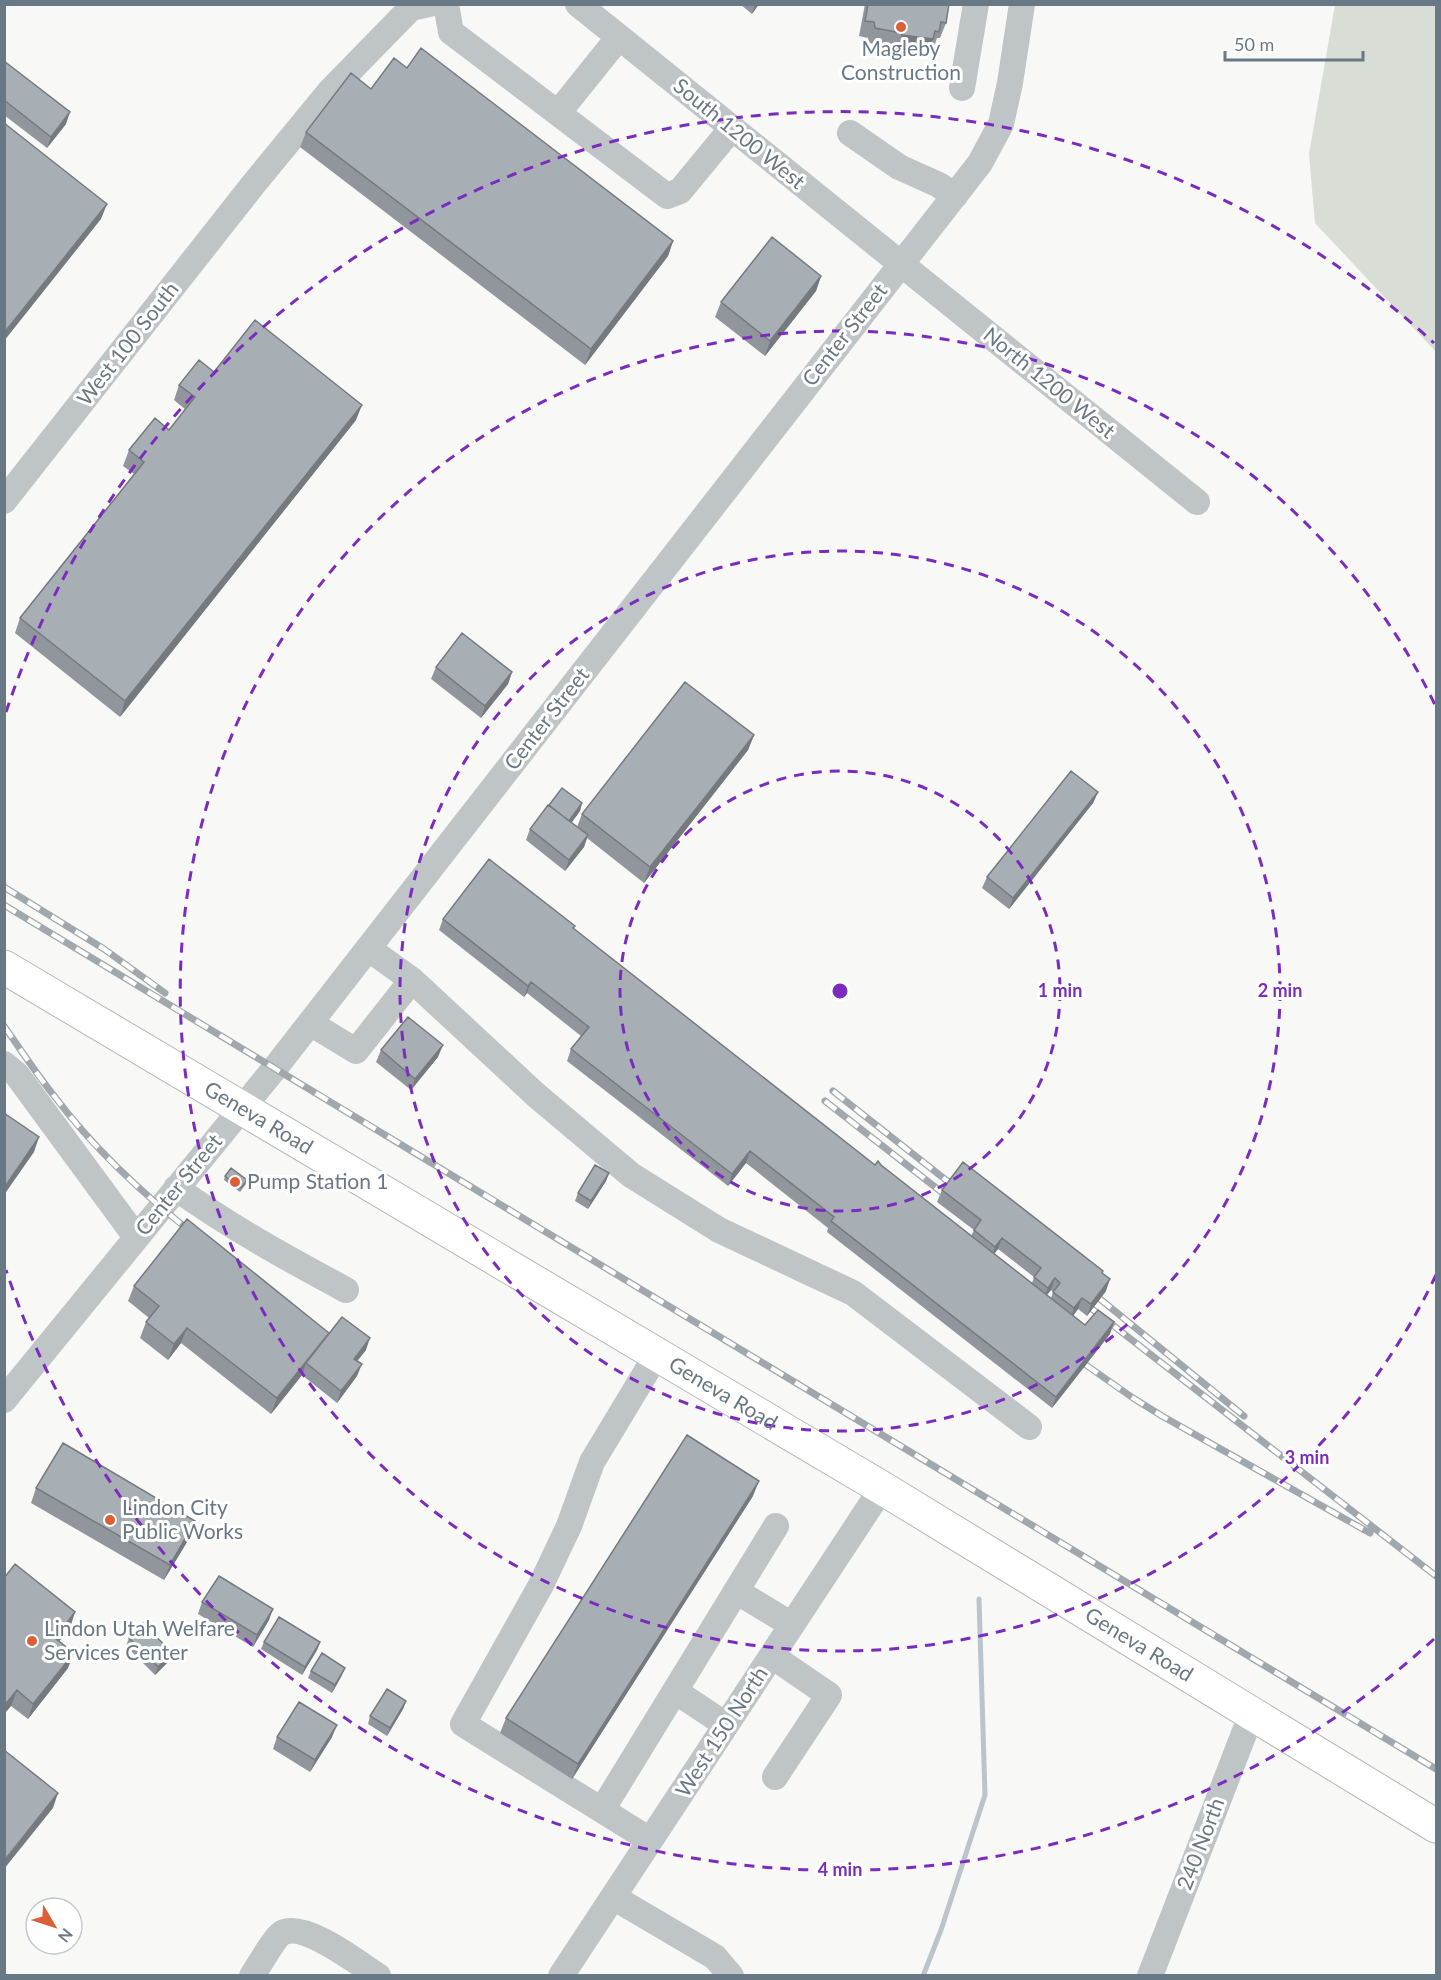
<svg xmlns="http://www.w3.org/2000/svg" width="1441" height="1980" font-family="Lato,sans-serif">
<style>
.green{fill:#d8ddd5}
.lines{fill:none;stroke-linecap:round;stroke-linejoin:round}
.stream{stroke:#bbc4ca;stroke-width:5}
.major-casing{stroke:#b3b8bc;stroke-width:35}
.minor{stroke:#bfc4c7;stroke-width:26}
.major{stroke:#fff;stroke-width:33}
.rail-casing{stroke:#a1a8ad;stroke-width:7}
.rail{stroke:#fff;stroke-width:4.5;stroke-dasharray:14;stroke-linecap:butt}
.wall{fill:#90969c;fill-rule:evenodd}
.shaded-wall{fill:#757a7f}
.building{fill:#a7afb5;stroke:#757a7f;stroke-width:1.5}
.ring{fill:none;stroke:#7b2cbf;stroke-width:3;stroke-dasharray:10 8}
.poi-dot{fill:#da5f34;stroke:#fff;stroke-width:2}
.labels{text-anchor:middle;stroke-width:6;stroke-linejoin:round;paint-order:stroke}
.poi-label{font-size:21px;fill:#697885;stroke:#fff;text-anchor:start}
.street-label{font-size:21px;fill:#697885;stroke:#fff}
.centre{fill:#7b2cbf;stroke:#fff;stroke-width:3}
.ring-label{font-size:18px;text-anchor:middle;font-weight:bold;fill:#7b2cbf;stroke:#fff;stroke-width:6;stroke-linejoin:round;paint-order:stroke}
</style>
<rect width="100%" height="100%" fill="#f8f8f6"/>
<!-- green -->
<path class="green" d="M1335 5H1436V352L1315 223 1309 154Z"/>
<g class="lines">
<!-- stream -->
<path class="stream" d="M923 1976 941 1930 985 1795 979 1599"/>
<defs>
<g id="major">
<path id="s1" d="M4 967 882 1488 1436 1826"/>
</g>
</defs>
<!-- major casing -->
<use href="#major" class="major-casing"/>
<!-- minor -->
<path class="minor" d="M446 4 451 32 667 196 680 191 732 128
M578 4 1197 502
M962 88 976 4
M558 113 619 37
M850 133 899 167 939 185 955 196
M4 501 252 186 330 91 411 8 429 4
M369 949 412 980 536 1095 631 1175 719 1230 853 1293 1029 1427
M310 1023 356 1051 412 980
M4 1064 17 1075 136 1237
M176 1188C230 1227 287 1258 346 1290
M4 1400 275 1068 980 163 1001 124 1010 83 1022 4
M736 1591 792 1625
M772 1656 829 1695 775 1777
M675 1691 726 1725
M602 1810 776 1526
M650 1840 463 1724 541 1585 569 1526 592 1462 657 1354
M613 1897 715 1957 731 1976
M252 1976C258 1967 275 1937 282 1933 304 1921 358 1963 378 1976
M561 1976 882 1488
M1150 1976 1252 1713"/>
<!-- major -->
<use href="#major" class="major"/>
<defs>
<path id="rail" d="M4 887 104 949 165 993
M4 905 1436 1769
M4 1026C21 1050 37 1075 55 1097 95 1150 144 1195 195 1235
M833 1091 951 1184
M825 1101 944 1194
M1100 1299 1244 1416
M1092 1309 1436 1576
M1086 1365 1133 1398 1162 1416 1370 1533"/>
</defs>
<!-- rail casing -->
<use href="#rail" class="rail-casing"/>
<!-- rail -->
<use href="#rail" class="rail"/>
</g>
<!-- wall -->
<path class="wall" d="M740 4H759L752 14Z
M865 4H949L946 23 940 38H937L934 47H930L927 55 896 50 897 48 869 43 868 38 859 36Z
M4 61 66 124 47 148 4 115Z
M407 68 673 241 668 256 585 365 300 147 306 132 371 89Z
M821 276 816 291 765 356 715 317 721 302Z
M214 372 356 420 120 717 15 633 20 618 134 474 123 466 129 450 169 430 186 410 174 400 179 385Z
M436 667 512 672 508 684 481 718 431 679Z
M754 735 748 750 644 883 587 838 584 847 565 871 526 840 530 829 549 805 582 803 580 811 571 822 577 827 582 814Z
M1098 792 1093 803 1009 909 982 888 987 877Z
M443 919 575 926 573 929 875 1165H881L971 1236 974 1230 937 1202 942 1190 1103 1273 1106 1291 1087 1316 1078 1309 1073 1316 1085 1325 1110 1334 1052 1408 827 1232 828 1228 746 1163 728 1186 567 1061 571 1049 581 1036 527 993 524 997 439 930ZM998 1249 1034 1277 1032 1283 994 1254ZM1051 1290 1053 1292 1051 1298 1047 1295Z
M381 1050 438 1057 411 1090 376 1062Z
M609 1173 606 1181 588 1209 575 1201 578 1193Z
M225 1176 247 1180 246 1184 240 1192 224 1180Z
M134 1286 327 1336 366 1350 357 1361V1376L337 1403 302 1375 271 1414 181 1343 168 1360 140 1338 146 1322 149 1318 128 1301Z
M36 1488 190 1537 164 1580 31 1503Z
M753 1496 572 1779 500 1733 506 1718Z
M4 1578 70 1628 59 1641 68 1668 28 1719 11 1706 4 1714Z
M202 1602 269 1620 253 1647 198 1614Z
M129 1638 172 1653 169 1661 155 1675 126 1646Z
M264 1642H320L317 1650 302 1675 261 1649Z
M311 1671 342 1675 332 1693 308 1678Z
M406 1701 403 1709 387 1736 368 1724 370 1716Z
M277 1737H332L310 1772 273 1749Z"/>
<!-- shaded-wall -->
<path class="shaded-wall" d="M755 4H759L752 14Z
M902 35 933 39 927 55 896 50Z
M70 112 66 124 47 148 51 137Z
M107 204 101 219 4 341V333Z
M673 241 668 256 585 365 591 349Z
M821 276 816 291 765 356 770 341Z
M362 405 356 420 120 717 125 701Z
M512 672 508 684 481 718 485 706Z
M754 735 748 750 644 883 650 867Z
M1098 792 1093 803 1009 909 1013 898Z
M582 803 580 811 565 832 567 824Z
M588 835 584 847 565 871 569 860Z
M531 982 527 993 524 997 528 986Z
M443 1045 438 1057 411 1090 415 1079Z
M39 1137 34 1152 4 1195V1188Z
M750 1151 746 1163 728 1186 732 1174Z
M609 1173 606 1181 588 1209 591 1201Z
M1002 1238 998 1249 991 1258 995 1247Z
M1055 1278 1051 1290 1043 1299 1048 1288Z
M1110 1279 1106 1291 1087 1316 1091 1304Z
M1082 1298 1078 1309 1070 1320 1074 1308Z
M1114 1322 1110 1334 1052 1408 1056 1397Z
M187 1328 181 1343 168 1360 174 1344Z
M329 1333 323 1348 306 1363 302 1375 271 1414 277 1398Z
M370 1338 366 1350 350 1370 354 1359Z
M362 1364 357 1376 337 1403 341 1391Z
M759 1481 753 1496 572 1779 578 1764Z
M195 1521 190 1537 164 1580 170 1565Z
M273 1609 269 1620 253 1647 257 1635Z
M75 1612 70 1628 49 1654 55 1638Z
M320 1642 317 1650 302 1675 305 1667Z
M74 1653 68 1668 28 1719 33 1704Z
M172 1653 169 1661 155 1675 158 1667Z
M345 1668 342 1675 332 1693 335 1685Z
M17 1690 11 1706 4 1714V1706Z
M406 1701 403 1709 387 1736 390 1728Z
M337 1725 332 1737 310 1772 315 1760Z
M58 1793 53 1808 4 1869V1861Z"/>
<!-- building -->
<path class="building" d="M868 4H949L946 23 941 22 939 32 935 31 933 39 902 35V33L875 28 874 22 865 21Z
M421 48 673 241 591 349 306 132 351 73 371 89 394 58 407 68Z
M4 61 70 112 51 137 4 100Z
M4 123 107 204 4 333Z
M772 237 821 276 770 341 721 302Z
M255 320 362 405 125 701 20 618 144 462 129 450 155 418 169 430 195 397 179 385 199 360 214 372Z
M462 633 512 672 485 706 436 667Z
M685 682 754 735 650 867 582 814Z
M1071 771 1098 792 1013 898 987 877Z
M562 788 582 803 569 821 549 805Z
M548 805 588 835 569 860 530 829Z
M489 859 575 926 573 928 875 1165 878 1161 881 1165 1085 1325 1098 1310 1114 1322 1056 1397 831 1221 834 1217 750 1151 732 1174 571 1049 589 1027 531 982 528 986 443 919Z
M408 1017 443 1045 415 1079 381 1050Z
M4 1113 39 1137 4 1188Z
M963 1162 1103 1271 1102 1273 1110 1279 1091 1304 1082 1298 1074 1308 1053 1292 1060 1283 1055 1278 1048 1288 1034 1277 1041 1268 1002 1238 995 1247 974 1230 981 1220 942 1190Z
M595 1165 609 1173 591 1201 578 1193Z
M231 1168 247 1180 241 1188 225 1176Z
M187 1219 329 1333 277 1398 187 1328 174 1344 146 1322 159 1306 134 1286Z
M342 1317 370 1338 354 1359 362 1364 341 1391 306 1363Z
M687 1435 759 1481 578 1764 506 1718Z
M63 1443 195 1521 170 1565 36 1488Z
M15 1564 75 1612 55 1638 74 1653 33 1704 17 1690 4 1706V1578Z
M219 1576 273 1609 257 1635 202 1602Z
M279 1617 320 1642 305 1667 264 1642Z
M143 1623 172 1653 158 1667 129 1638Z
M322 1653 345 1668 335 1685 311 1671Z
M387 1689 406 1701 390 1728 370 1716Z
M299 1702 337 1725 315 1760 277 1737Z
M4 1750 58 1793 4 1861Z"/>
<!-- distance rings -->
<g class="ring">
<circle cx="840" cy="991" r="220"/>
<circle cx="840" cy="991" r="440"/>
<path d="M1436 1275A660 660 0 1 1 1436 707"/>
<path d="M1434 1639A879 879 0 0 1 6 1270M6 712A879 879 0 0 1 1434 343"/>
</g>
<!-- markers -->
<g class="poi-dot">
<circle cx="901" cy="27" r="6"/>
<circle cx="235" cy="1182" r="6"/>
<circle cx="110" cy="1520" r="6"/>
<circle cx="32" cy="1641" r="6"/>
</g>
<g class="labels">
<!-- poi labels -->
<g class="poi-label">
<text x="901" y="56" text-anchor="middle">Magleby<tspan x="901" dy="24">Construction</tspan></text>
<text x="247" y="1189">Pump Station 1</text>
<text x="122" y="1515">Lindon City<tspan x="122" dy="24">Public Works</tspan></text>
<text x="44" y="1636">Lindon Utah Welfare<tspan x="44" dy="24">Services Center</tspan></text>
</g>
<!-- street labels -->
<g class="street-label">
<text transform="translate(739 134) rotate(39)" y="7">South 1200 West</text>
<text transform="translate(845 335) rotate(-52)" y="7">Center Street</text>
<text transform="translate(128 344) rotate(-52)" y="7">West 100 South</text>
<text transform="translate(1049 383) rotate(39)" y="7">North 1200 West</text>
<text transform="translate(547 719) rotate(-52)" y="7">Center Street</text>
<text dy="7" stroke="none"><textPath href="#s1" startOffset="296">Geneva Road</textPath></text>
<text transform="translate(179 1185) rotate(-51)" y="7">Center Street</text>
<text dy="7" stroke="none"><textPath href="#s1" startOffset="836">Geneva Road</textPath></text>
<text dy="7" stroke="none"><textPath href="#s1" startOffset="1322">Geneva Road</textPath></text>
<text transform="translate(722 1732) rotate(-57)" y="7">West 150 North</text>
<text transform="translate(1201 1844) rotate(-69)" y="7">240 North</text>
</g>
</g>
<circle cx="840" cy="991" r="9" class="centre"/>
<g class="ring-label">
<text x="1060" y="997">1 min</text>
<text x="1280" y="997">2 min</text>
<text x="1307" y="1464">3 min</text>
<text x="840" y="1876">4 min</text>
</g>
<!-- border -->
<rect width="1441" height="1980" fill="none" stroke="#697885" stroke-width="12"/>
<!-- north arrow -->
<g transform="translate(54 1926) rotate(129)"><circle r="28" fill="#ffffff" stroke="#c3c9ce" stroke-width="1.5"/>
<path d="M0-4.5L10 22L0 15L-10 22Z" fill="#da5f34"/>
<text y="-9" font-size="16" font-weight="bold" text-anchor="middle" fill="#697885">N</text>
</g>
<!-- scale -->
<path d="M1225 51v9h138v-9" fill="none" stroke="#697885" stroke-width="3"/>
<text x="1234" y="51" font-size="18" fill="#697885" stroke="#ffffff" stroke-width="4.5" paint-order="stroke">50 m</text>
</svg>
